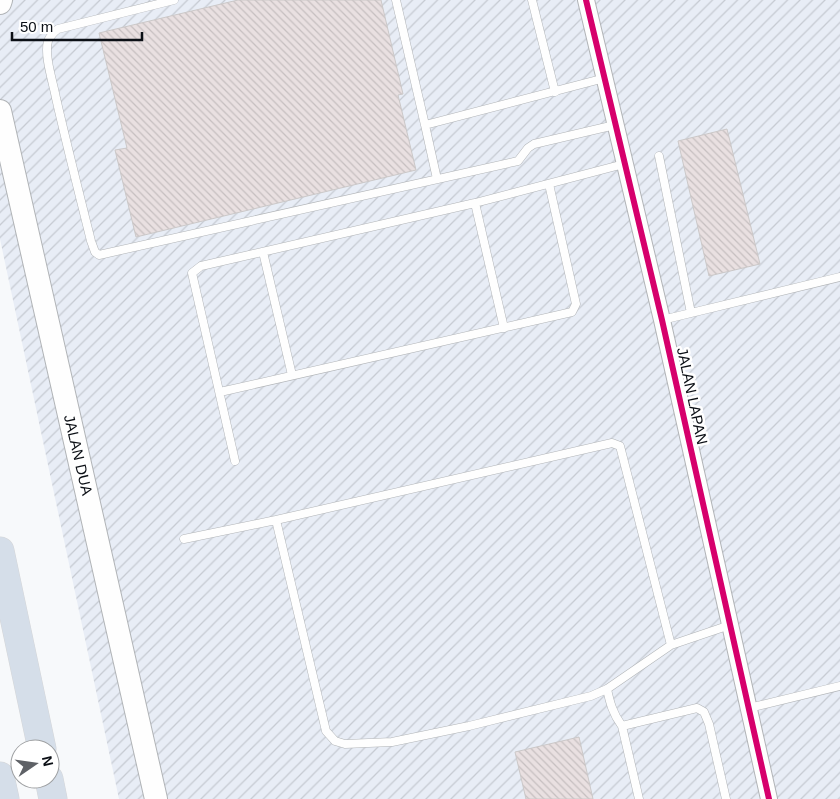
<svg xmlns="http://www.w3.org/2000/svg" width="840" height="799" font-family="Helvetica,sans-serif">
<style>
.industrial{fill:url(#industrial-furrows)}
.building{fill:url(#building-back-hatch);stroke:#cbc8c8}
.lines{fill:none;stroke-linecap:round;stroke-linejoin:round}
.lane-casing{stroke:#b1b4b7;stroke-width:9}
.street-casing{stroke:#b1b4b7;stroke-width:18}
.secondary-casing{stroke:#b1b4b7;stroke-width:24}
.highway-casing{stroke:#d5d6d8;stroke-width:29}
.lane{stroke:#fefefe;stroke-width:8}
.street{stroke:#fefefe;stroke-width:16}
.secondary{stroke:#fefefe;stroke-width:22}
.highway{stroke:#d5dee9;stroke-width:28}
.cycleway-casing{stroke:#fff;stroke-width:9}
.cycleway{stroke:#d6006c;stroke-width:6}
.labels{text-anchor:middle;stroke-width:5;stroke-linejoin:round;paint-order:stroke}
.street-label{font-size:15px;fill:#0b0f15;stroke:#fff}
</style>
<defs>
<pattern id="industrial-furrows" width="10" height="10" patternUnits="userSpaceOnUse" patternTransform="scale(1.25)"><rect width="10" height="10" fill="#e8edf6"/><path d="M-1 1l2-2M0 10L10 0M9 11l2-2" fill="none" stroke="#c6cad2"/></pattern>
<pattern id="building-back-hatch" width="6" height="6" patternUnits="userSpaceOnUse" patternTransform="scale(1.25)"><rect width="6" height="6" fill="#e9e0e1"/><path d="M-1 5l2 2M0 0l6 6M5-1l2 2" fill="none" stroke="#c6bfc0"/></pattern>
</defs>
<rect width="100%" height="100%" fill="#f7f9fb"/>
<!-- industrial -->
<path class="industrial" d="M0 0H840V799H119L0 239Z"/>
<!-- building -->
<path class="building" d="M238 0H381L403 94 398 95 416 170 136 237 115 150 127 148 99 33Z
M727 129 760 264 709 276 678 141Z
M579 737 593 799H526L515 752Z"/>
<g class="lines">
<defs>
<path id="lane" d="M174 0 58 29C54 32 50 36 48 41 44 56 53 82 56 98 67 146 79 193 91 241L95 252 99 255 518 161 528 148 534 144 615 125
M396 0 425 125 605 78
M532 0 555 92
M425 125 437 179
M659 156 691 313
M475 203 504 328
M263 252 292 375
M662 320 840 277
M220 392 572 312 576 304 549 184
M235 461 192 273 201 266 475 203 624 164
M276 520 326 731 335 741 345 744 392 742 469 726 591 696 607 689 671 645 730 625
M184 539 276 520 612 443 620 446 671 645
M607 689C610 703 613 714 622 726L639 799
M749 708 840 686
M622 726 697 708 704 712 709 724 726 799"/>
<path id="street" d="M586 0 662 320 769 799"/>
<path id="secondary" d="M0 3 1 0
M0 111 156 799"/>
<path id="highway" d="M0 551 42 749
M0 776 5 799
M49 779 53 799"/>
</defs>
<!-- lane casing -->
<use href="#lane" class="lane-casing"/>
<!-- street casing -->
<use href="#street" class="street-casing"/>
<!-- secondary casing -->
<use href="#secondary" class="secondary-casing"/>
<!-- highway casing -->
<use href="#highway" class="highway-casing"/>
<!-- lane -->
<use href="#lane" class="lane"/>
<!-- street -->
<use href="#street" class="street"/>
<!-- secondary -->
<use href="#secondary" class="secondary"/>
<!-- highway -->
<use href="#highway" class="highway"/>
<defs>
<path id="cycleway" d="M586 0 662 320 769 799"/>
</defs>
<!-- cycleway casing -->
<use href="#cycleway" class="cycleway-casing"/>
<!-- cycleway -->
<use href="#cycleway" class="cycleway"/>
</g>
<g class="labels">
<!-- street labels -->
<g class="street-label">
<text transform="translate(692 396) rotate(78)" y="5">JALAN LAPAN</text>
<text transform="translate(78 455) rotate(77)" y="5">JALAN DUA</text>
</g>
</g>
<!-- north arrow -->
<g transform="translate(35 764) rotate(77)"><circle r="24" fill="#ffffff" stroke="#9d9fa1"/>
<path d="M0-4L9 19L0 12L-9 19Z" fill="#5e6166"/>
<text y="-8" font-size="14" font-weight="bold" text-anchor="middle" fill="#0b0f15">N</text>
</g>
<!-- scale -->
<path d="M12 32v8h130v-8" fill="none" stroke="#0b0f15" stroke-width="2.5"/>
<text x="20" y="32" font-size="15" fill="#0b0f15" stroke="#ffffff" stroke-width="4" paint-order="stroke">50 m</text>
</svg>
